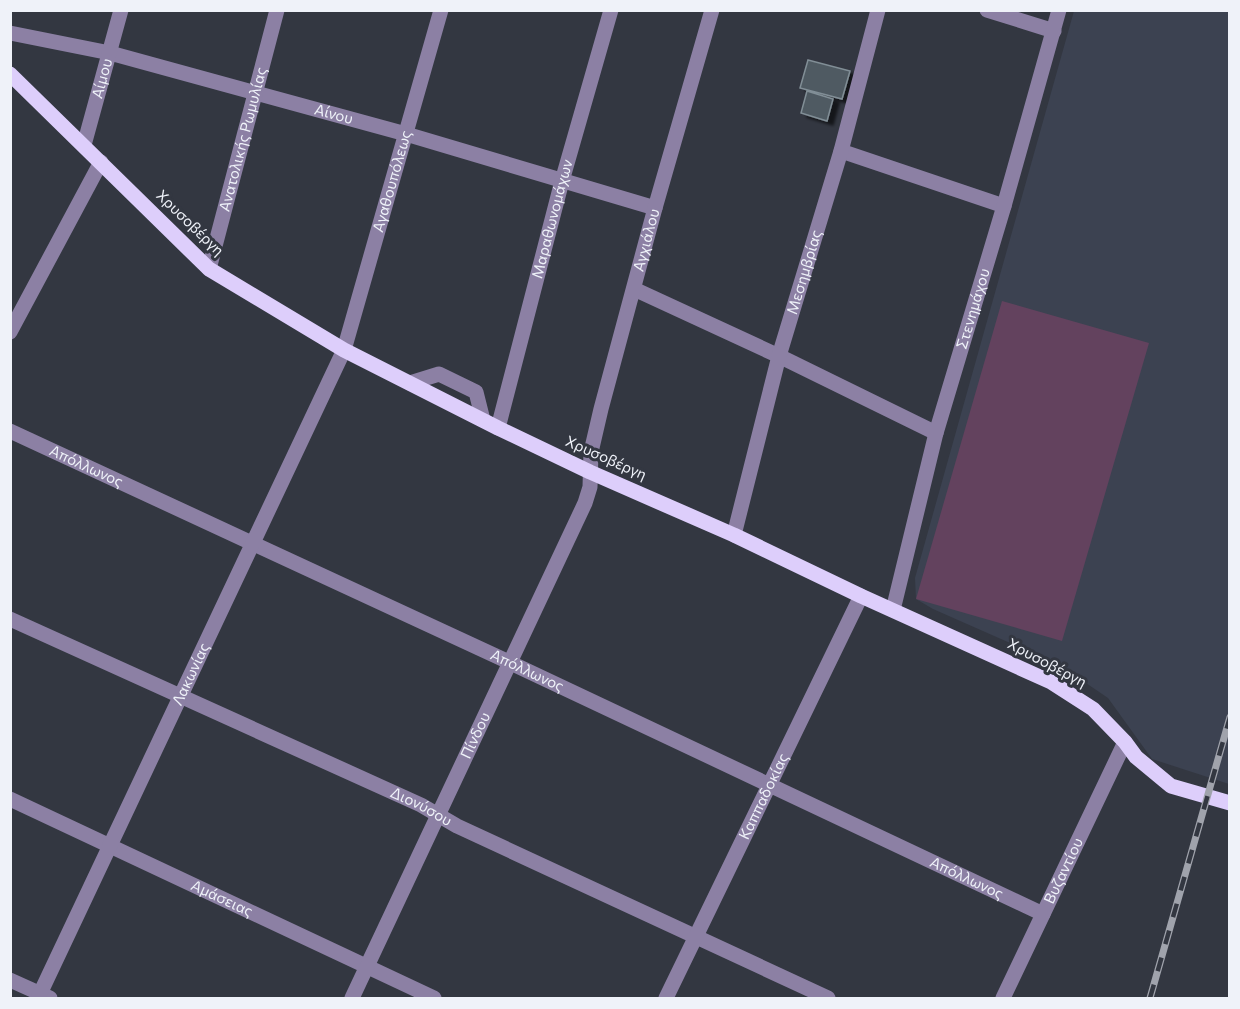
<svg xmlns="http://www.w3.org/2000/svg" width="1240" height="1009" font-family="Commissioner,sans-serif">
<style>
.built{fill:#3c4251}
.green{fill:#63425e}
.building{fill:#4f5a62;stroke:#818e96;stroke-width:1.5;filter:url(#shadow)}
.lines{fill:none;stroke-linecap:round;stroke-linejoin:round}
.minor{stroke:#8c80a4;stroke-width:15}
.major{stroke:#ddcefb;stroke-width:15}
.rail-casing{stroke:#a0a3ac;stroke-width:7}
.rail{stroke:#333741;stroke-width:4.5;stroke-dasharray:14;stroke-linecap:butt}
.labels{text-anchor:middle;stroke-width:6;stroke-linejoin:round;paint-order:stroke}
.street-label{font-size:15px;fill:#eff2f9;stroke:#333741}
</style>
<defs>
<filter id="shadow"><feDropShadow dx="6" dy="4" stdDeviation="1.5" flood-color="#0009"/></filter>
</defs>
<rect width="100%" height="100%" fill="#333741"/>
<!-- built -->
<path class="built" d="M1074 11H1229V784L1152 759 1108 698 1058 664 933 609 916 599 915 578Z"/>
<!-- green -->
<path class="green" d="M1002 301 1149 343 1062 641 916 599Z"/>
<!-- building -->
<path class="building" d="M808 60 850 71 842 99 800 88Z
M807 91 833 99 827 121 801 113Z"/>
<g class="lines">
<!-- minor -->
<g class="minor">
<path d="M987 10 1054 31"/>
<path id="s1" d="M10 33 110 53 406 134 655 208"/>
<path id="s2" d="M84 145 121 10"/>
<path d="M841 151 1004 206"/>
<path id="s3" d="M209 269 277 10"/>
<path d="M634 289 779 356 936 433"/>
<path d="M10 332 101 162"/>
<path d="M410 383 439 374 476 392 483 420"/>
<path id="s4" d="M498 428 562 181 611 10"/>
<path id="s5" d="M10 431 511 663 1043 914"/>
<path id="s6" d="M734 535 779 356 841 151 878 10"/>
<path id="s7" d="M893 610 936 433 1004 206 1059 10"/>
<path id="s8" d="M10 619 421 805 457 826 828 998"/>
<path id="s9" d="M10 799 434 998"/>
<path d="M10 980 50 998"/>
<path id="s10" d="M38 998 344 350 441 10"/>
<path id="s11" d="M352 998 585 503 590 487 591 452 601 409 655 208 712 10"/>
<path id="s12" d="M666 998 861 596"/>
<path id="s13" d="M1003 998 1125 742"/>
</g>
<!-- major -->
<path class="major" d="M10 74 209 269 344 350 498 428 590 472 734 535 861 596 1051 682 1093 709 1125 742 1136 757 1171 786 1230 803"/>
<defs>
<path id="rail" d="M1150 998 1230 717"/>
</defs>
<!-- rail casing -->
<use href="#rail" class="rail-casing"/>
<!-- rail -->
<use href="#rail" class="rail"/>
</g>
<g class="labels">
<!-- street labels -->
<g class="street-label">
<text dy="5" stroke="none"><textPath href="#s2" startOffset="69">Αίμου</textPath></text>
<text dy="5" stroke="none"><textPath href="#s1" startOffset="334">Αίνου</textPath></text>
<text dy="5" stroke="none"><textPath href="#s3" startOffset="134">Ανατολικής Ρωμυλίας</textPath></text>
<text dy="5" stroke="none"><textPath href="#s10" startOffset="892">Αγαθουπόλεως</textPath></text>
<text dy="5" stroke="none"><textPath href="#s4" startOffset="216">Μαραθωνομάχων</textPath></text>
<text transform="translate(190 223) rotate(44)" y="5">Χρυσοβέργη</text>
<text dy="5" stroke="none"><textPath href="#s11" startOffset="818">Αγχιάλου</textPath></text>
<text dy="5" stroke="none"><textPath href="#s6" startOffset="272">Μεσημβρίας</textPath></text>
<text dy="5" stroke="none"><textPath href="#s7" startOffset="312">Στενημάχου</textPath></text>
<text transform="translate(606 458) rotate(24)" y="5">Χρυσοβέργη</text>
<text dy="5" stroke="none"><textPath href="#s5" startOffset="84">Απόλλωνος</textPath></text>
<text transform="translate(1047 663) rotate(28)" y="5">Χρυσοβέργη</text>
<text dy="5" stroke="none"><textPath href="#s5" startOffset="570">Απόλλωνος</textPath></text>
<text dy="5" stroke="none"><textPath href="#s10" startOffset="358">Λακωνίας</textPath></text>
<text dy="5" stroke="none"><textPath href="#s11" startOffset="290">Πίνδου</textPath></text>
<text dy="5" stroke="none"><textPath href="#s12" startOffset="224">Καππαδοκίας</textPath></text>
<text dy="5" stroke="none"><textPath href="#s8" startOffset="452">Διονύσου</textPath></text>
<text dy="5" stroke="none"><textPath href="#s13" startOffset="141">Βυζαντίου</textPath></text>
<text dy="5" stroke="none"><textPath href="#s5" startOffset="1056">Απόλλωνος</textPath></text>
<text dy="5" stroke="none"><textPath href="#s9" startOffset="234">Αμάσειας</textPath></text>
</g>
</g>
<!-- border -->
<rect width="1240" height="1009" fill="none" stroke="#eff2f9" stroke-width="24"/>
</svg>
